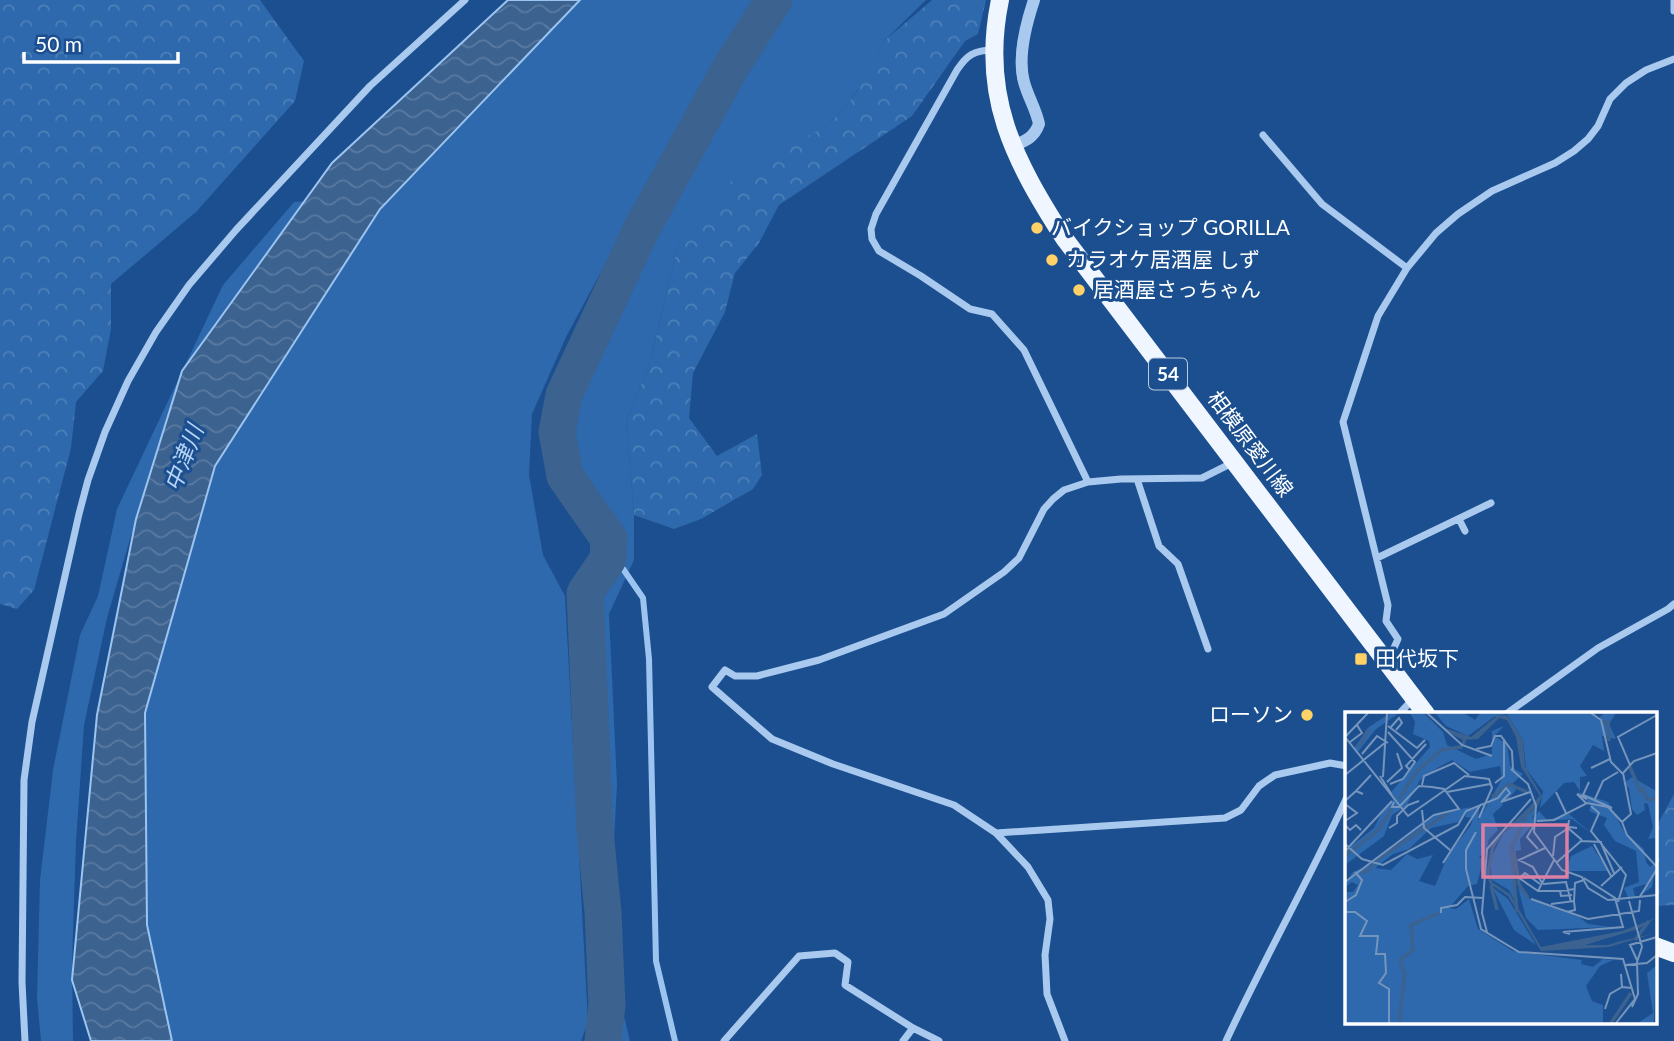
<svg xmlns="http://www.w3.org/2000/svg" width="1674" height="1041" font-family="Lato,'Noto Sans JP',sans-serif">
<style>
.green{fill:#2e69ad}
.forest{fill:url(#forest-crowns)}
.water{fill:url(#water-waves);stroke:#9cc4f0;stroke-width:2}
.lines{fill:none;stroke-linecap:round;stroke-linejoin:round}
.stream{stroke:#9cc4f0;stroke-width:6}
.river{stroke:#3c6290;stroke-width:37}
.minor{stroke:#a9c9ee;stroke-width:7}
.tertiary{stroke:#a9c9ee;stroke-width:12}
.primary{stroke:#f0f6ff;stroke-width:18}
.poi-dot{fill:#ffd166;stroke:#1b4f8f;stroke-width:2.5}
.labels{text-anchor:middle;stroke-width:6;stroke-linejoin:round;paint-order:stroke}
.shield{fill:#1b4f8f;stroke:#bbcadd;stroke-width:2}
.shield-label{font-size:19px;font-weight:bold;fill:#fff}
.poi-label{font-size:21px;fill:#fff;stroke:#1b4f8f;text-anchor:start}
.street-label{font-size:21px;fill:#fff;stroke:#1b4f8f}
.water-label{font-size:23px;font-style:italic;fill:#b5d3f5;stroke:#1b4f8f}
.inset-river{fill:none;stroke:#3c6290;stroke-width:3.5}
.inset-road{fill:none;stroke:#7695bc;stroke-width:2}
.view{fill:#dd80a5;fill-opacity:0.15;stroke:#dd80a5;stroke-width:3.5}
.inset-edge{fill:none;stroke:#fff;stroke-width:3.5}
</style>
<defs>
<pattern id="forest-crowns" width="20" height="18" patternUnits="userSpaceOnUse" patternTransform="scale(1.75)"><rect width="20" height="18" fill="#2e69ad"/><path d="M2 6a3 3 0 1 1 6 0M12 15a3 3 0 1 1 6 0" fill="none" stroke="#4d80b9"/></pattern>
<pattern id="water-waves" width="16" height="10" patternUnits="userSpaceOnUse" patternTransform="scale(1.75)"><rect width="16" height="10" fill="#3c6290"/><path d="M0 5q4-4 8 0t8 0" fill="none" stroke="#597aa1"/></pattern>
</defs>
<rect width="100%" height="100%" fill="#1b4f8f"/>
<!-- green -->
<path class="green" d="M578 0H753L716 58 566 337 532 414 529 475 543 555 565 596 588 1022 581 1041H165L150 973 141 837 145 703 175 568 245 390 336 265 409 171Z
M783 0H926L884 41 861 85 841 113 678 244 649 366 626 421 634 515V560L609 614 617 784 614 840 604 839 594 614 605 587 625 556 608 513 570 448 589 352 724 95Z
M312 201 168 433 142 498 107 618 84 725 76 842 72 963 73 1041H41L37 998 40 880 53 770 80 635 98 596 117 509 223 285 294 202Z
M613 971 630 1041H612L611 1001Z"/>
<!-- forest -->
<path class="forest" d="M0 0H260L304 61 295 101 196 212 111 284V329L103 371 76 402 71 448 34 590 17 609 0 604Z
M932 0H986L978 34 965 41 912 116 779 205 759 243 735 273 725 312 693 373 689 418 717 456 757 434 762 475 753 489 701 519 674 529 634 515 626 421 649 366 678 244 734 178 822 128 841 113 857 91 884 41Z
M1674 794V905L1655 906V829Z"/>
<!-- water -->
<path class="water" d="M508 0H580L380 209 215 466 145 713 147 925 172 1041H91L72 980 97 715 136 519 182 371 332 163Z"/>
<g class="lines">
<!-- stream -->
<path class="stream" d="M608 547 643 598 649 659 656 961 675 1041"/>
<!-- river -->
<path class="river" d="M603 1041 607 1005 603 912 595 831 585 593 608 559 609 539 565 476 557 432 564 395 641 230 732 65 774 0"/>
<!-- minor -->
<path class="minor" d="M1674 0V11
M994 50C974 50 967 55 957 70L876 214 871 229 872 239 879 251 921 276 970 309 992 314 1024 350 1088 482
M1263 135 1322 204 1407 268
M1137 479 1159 546 1178 564 1208 649
M1459 519 1465 531
M1377 558 1491 503
M1385 657 1393 650 1398 639 1386 621 1388 605 1343 422 1378 316 1407 268 1436 233 1458 214 1492 191 1555 163 1574 151 1588 139 1598 126 1610 99 1626 83 1646 70 1674 59
M1399 714 1413 699
M1506 714 1598 648 1668 609 1674 604
M996 833 1225 818 1241 810 1259 786 1275 775 1330 763 1347 766
M25 1041 22 982 24 780 32 722 79 514 88 480 105 432 128 381 156 332 189 285 236 230 370 86 465 0
M724 1041 799 956 835 953 848 962 845 985 913 1028 939 1041
M903 1041 913 1028
M1065 1041 1047 994 1045 955 1050 919 1048 900 1028 867 996 833 954 805 833 764 772 739 712 687 725 670 735 676H757L819 660 944 614 1004 572 1019 558 1044 509 1053 499 1064 490 1088 482 1121 479 1202 478 1234 462
M1226 1041C1264 959 1309 880 1347 797"/>
<!-- tertiary -->
<path class="tertiary" d="M1012 146C1025 141 1034 138 1039 124 1036 109 1028 97 1024 82 1017 57 1026 24 1034 0"/>
<!-- primary -->
<path class="primary" d="M1000 0C980 96 1014 160 1064 238L1426 714
M1655 946 1674 953"/>
</g>
<!-- markers -->
<g class="poi-dot">
<circle cx="1037" cy="228" r="7"/>
<circle cx="1052" cy="260" r="7"/>
<circle cx="1079" cy="290" r="7"/>
<rect x="1354" y="652" width="14" height="14" rx="3.5"/>
<circle cx="1307" cy="715" r="7"/>
</g>
<g class="labels">
<!-- shield labels -->
<rect class="shield" x="1149" y="358.5" width="38" height="31" rx="5"/>
<g class="shield-label">
<text x="1168" y="381">54</text>
</g>
<!-- poi labels -->
<g class="poi-label">
<text x="1051" y="235">バイクショップ GORILLA</text>
<text x="1066" y="267">カラオケ居酒屋 しず</text>
<text x="1093" y="297">居酒屋さっちゃん</text>
<text x="1375" y="666">田代坂下</text>
<text x="1293" y="722" text-anchor="end">ローソン</text>
</g>
<!-- street labels -->
<g class="street-label">
<text transform="translate(1250 444) rotate(53)" y="7">相模原愛川線</text>
</g>
<!-- water labels -->
<g class="water-label">
<text transform="translate(184 458) rotate(-69)" y="8">中津川</text>
</g>
</g>
<!-- overview -->
<g transform="translate(1345 712)">
<rect width="312" height="312" fill="#1b4f8f"/>
<path d="M191 96 185 113 172 125 169 155 168 131 180 108 165 134 173 195 164 178 147 168 145 148 158 122ZM147 175 163 187 191 233 169 218Z" fill="#2e69ad"/>
<path d="M45 1H54L30 18 12 41 9 36 24 15ZM65 1H79L98 20 102 33 131 47 147 42V19L159 14 149 24 162 32 165 54 178 62 167 72 171 78 163 87 155 88 158 93 148 102 153 118 144 127 140 143 134 144 138 149 132 172 123 174 104 196 111 197 124 187 133 217 168 239 237 248 236 252 248 255 258 247 268 248 255 254 241 274 247 289 258 293V311H0V180H8L13 173 7 170 0 175V171L8 160 27 152 91 103 125 95 113 110 86 116 64 137 48 142 30 156 46 158 62 142 72 147 88 143 74 169 90 174 103 143 126 113 128 106 120 105 122 99 134 95 133 109 157 67 155 54 125 60 107 48 94 55 75 68 61 94 47 103 39 124 0 153V139L29 116 38 98 48 88 47 79 85 35 84 29 68 22 70 10ZM90 1H119L130 8 135 1H245L254 6 259 1H271L264 12 271 27 257 24 259 39 248 33 235 54 242 64 235 65V79L229 70 219 71 195 96 198 79 181 57 178 28 162 2 149 5 123 24 101 14ZM287 65 311 79V126L303 127 308 115 303 92 299 91 300 98 292 103 287 97 284 76 278 72ZM233 80 263 90 280 121 299 137 301 150 305 155 311 151 307 175 292 186 305 171 288 176 290 184 284 188 279 176 294 170 291 139 270 129 259 113 262 106 244 99 246 93ZM194 99 202 108 224 102 246 121 227 107 190 110 175 127 176 138 170 139 172 125ZM247 134 263 159H221L226 144ZM173 175 186 188 234 205 243 212 266 215 193 218 181 206ZM311 254 309 311H277H293L308 301 302 261Z" fill="#2e69ad"/>
<path d="M84 1 100 16 126 25 152 4 162 3 178 28 180 55 197 84 193 94 157 123 149 136 145 160 147 170 165 182 196 235 277 219 311 206 293 217 240 233H263L272 230 311 221 264 235 196 239 163 184 145 172 141 162 147 132 195 84 176 55 171 25 162 8 154 6 133 27 118 28 99 18Z" fill="#3c6290"/>
<path class="inset-river" d="M258 11 263 10 264 29M13 35 24 17M285 55 295 79 298 76 302 87H312M147 85 164 72 182 80M54 87 72 59 97 38 116 35 120 28M169 140 174 172 183 186M0 144 33 118 47 97M15 160 23 159 33 147 103 101M146 173 152 198M172 200 166 135 186 96M290 228 304 209M54 311 60 262 55 248 68 238 66 213 94 201M266 311 286 281"/>
<path class="inset-road" d="M82 1 117 33 147 44M246 1 256 8 266 50 278 62M43 14 72 36 80 28M46 15 54 6 57 11 51 18M43 20 70 50 58 67 45 72M1 24 23 1M0 25 63 104 120 64 144 67 147 76 134 106M5 30 17 21 12 13M131 37 146 34 150 24H156L167 39 168 58M17 42 32 24 43 31M285 53 273 25 312 3M246 56 265 47M166 57 183 72 191 94 189 120 217 158 237 165 243 176 263 188 312 183M65 58 61 54 81 32M0 63 41 30M35 64 47 83M38 65 42 1M42 70 57 56 52 41M244 70 238 83 267 96M150 71 159 64V27M77 73 79 64 109 51 124 63M11 79 26 63M102 80 145 72M211 80 221 101M250 87 258 69 273 60M0 89 11 79 18 82M241 91 232 82 242 87M0 92 12 101 0 109M246 94 254 101 246 119 281 163 273 190M77 98 79 116 105 138M224 108 223 116 237 128M192 109 209 108 242 91 263 95 277 110 286 102 278 61 289 49 312 41M277 110 282 123 312 155M0 113 5 118 11 113 16 118M188 115 182 125 193 137M44 116 52 111V104L63 93 74 89M131 120 121 138V157L136 217 174 240 278 247 290 287 271 311M256 131 269 161M0 132 17 147 38 153 113 113 121 99 153 86 161 76 165 81 156 90 185 80M249 132 266 164M0 139 47 89M208 144 210 125 225 115 232 116M98 151 136 92M211 151 236 129 257 130M0 170 89 103 114 97 99 77 87 75 74 74 54 95H47L49 90M197 171 188 155 174 148 200 136M195 172 180 161 174 166 193 179H215M198 172 221 170 226 190M256 174 277 155M193 179 209 148M227 183 216 184 215 179 230 177M294 186 312 157M186 187 243 207 294 199 295 188M229 189 230 171 239 168M284 189 297 235 292 250 293 282 287 295M0 190 11 183 17 168 10 160M206 192 229 189 230 198 222 200M0 200H10L22 209 15 224H33L31 242H40L41 261 34 271 44 277V311M96 201V196L112 193 120 185 139 186M142 220 137 201 142 137 186 87M225 222 218 220 278 215 270 186 239 166M292 248 285 233 312 225M280 253 302 251 312 243M276 262 277 275 287 276M260 297 265 282 277 275"/>
<path class="view" d="M138 113H222V165H138Z"/>
<rect width="312" height="312" class="inset-edge"/>
</g>
<!-- scale -->
<path d="M24 52v10h154v-10" fill="none" stroke="#ffffff" stroke-width="3.5"/>
<text x="35" y="52" font-size="21" fill="#ffffff" stroke="#1b4f8f" stroke-width="5" paint-order="stroke">50 m</text>
</svg>
